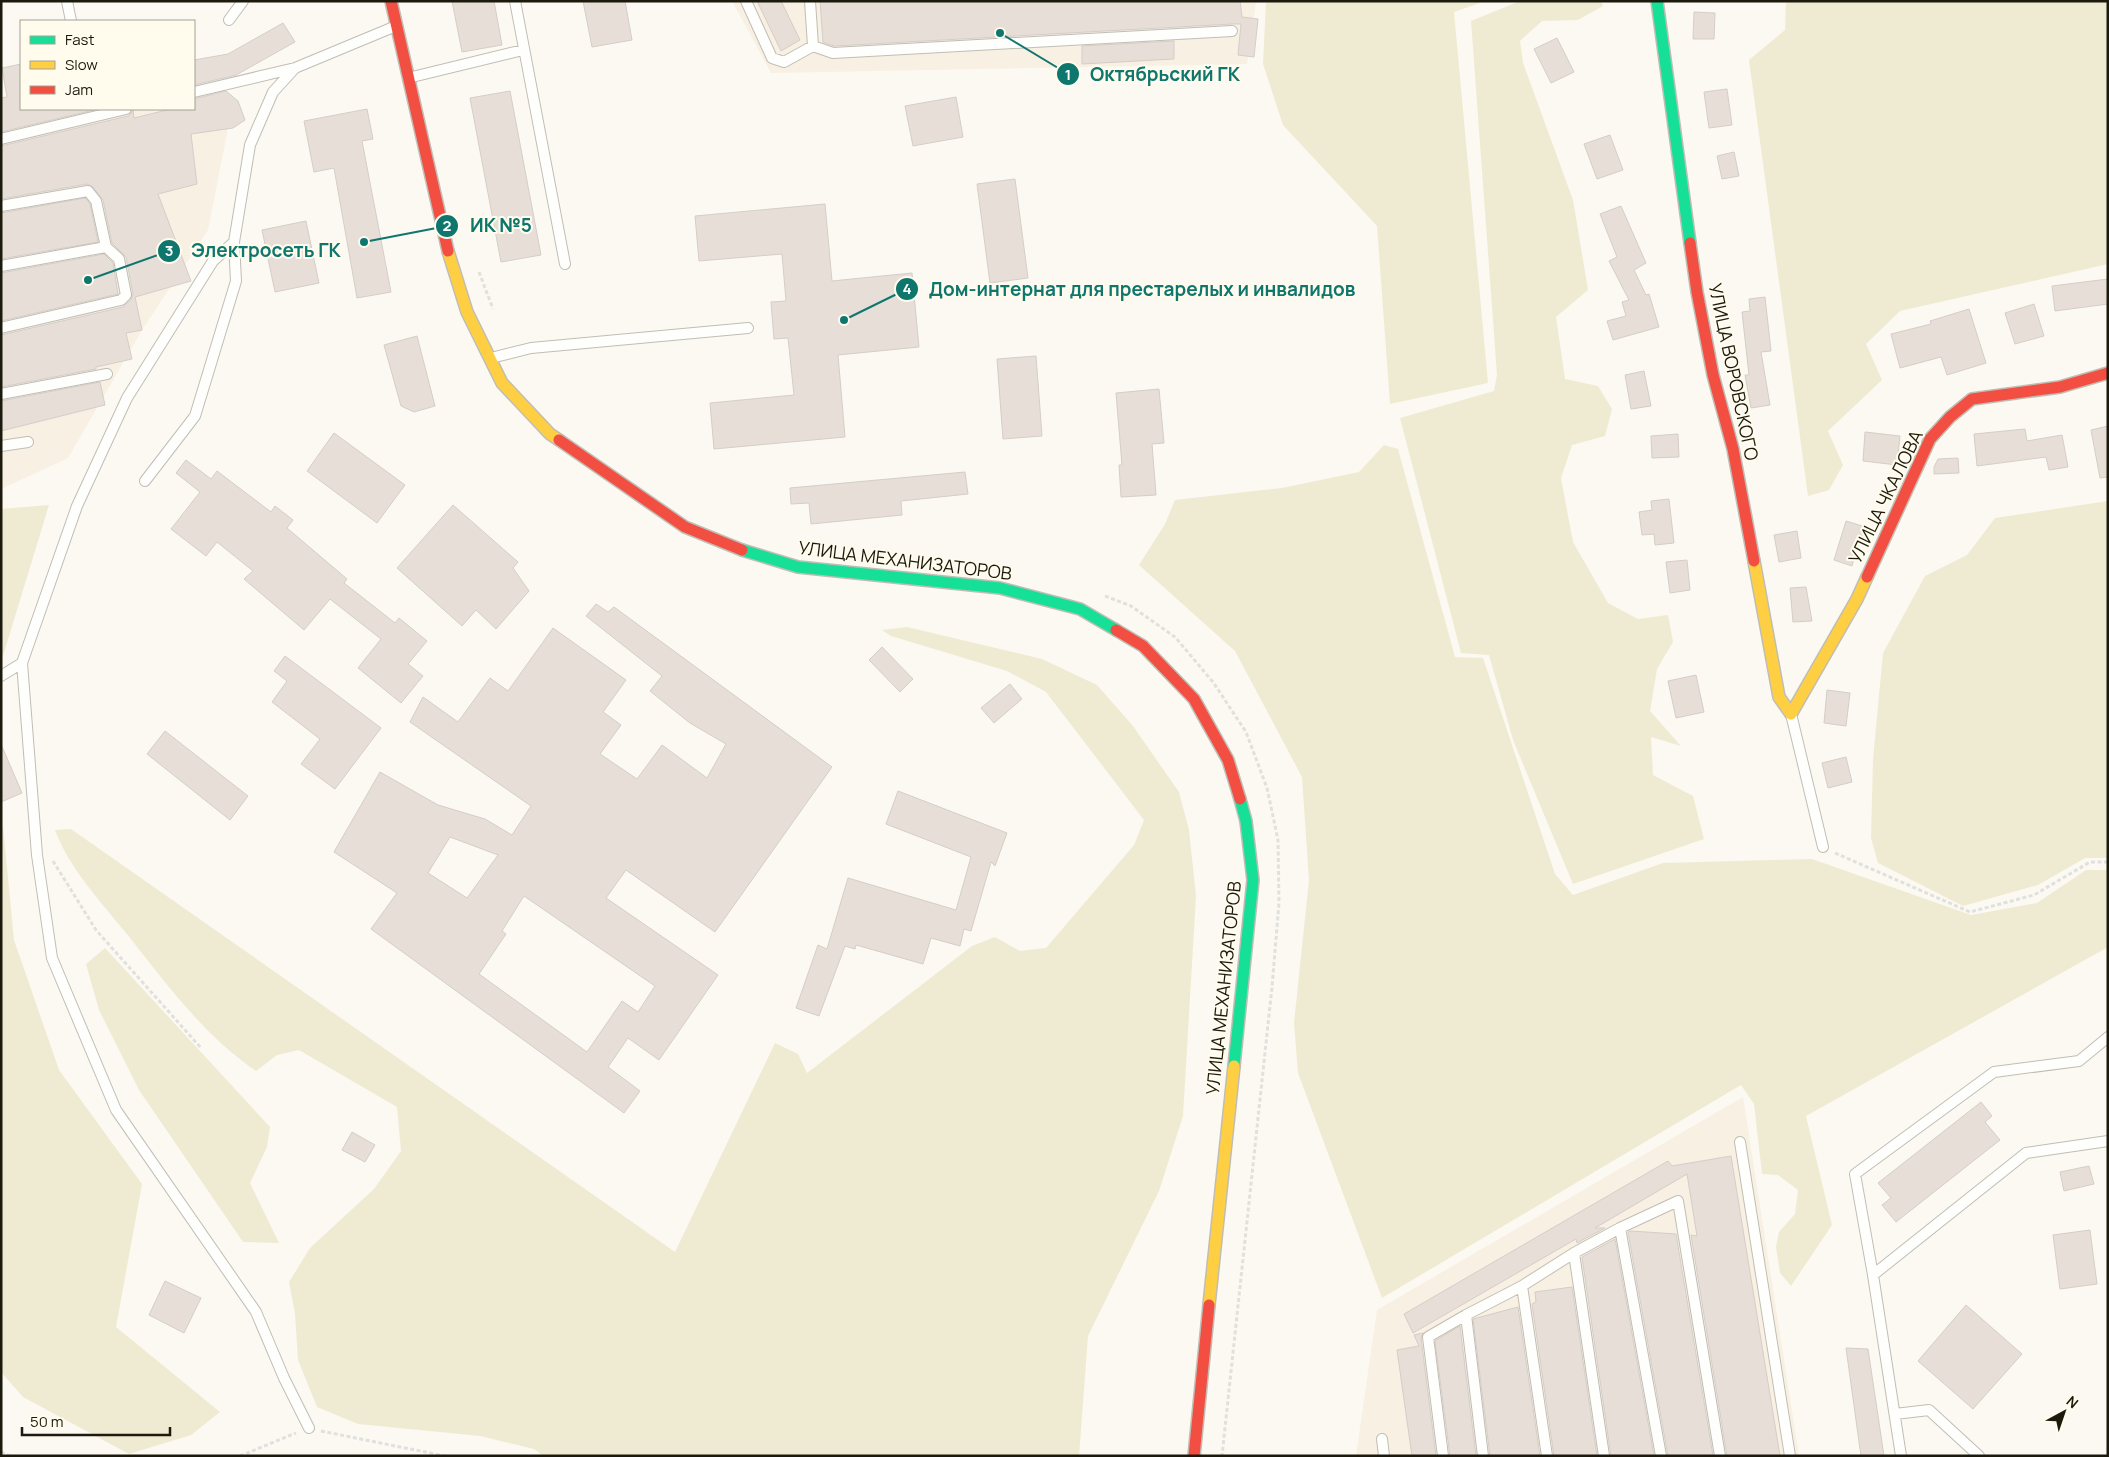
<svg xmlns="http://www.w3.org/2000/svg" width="2109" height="1457" font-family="Manrope,sans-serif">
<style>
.industrial{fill:#f8f0e2}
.green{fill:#efebd2}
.building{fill:#e7ded8;stroke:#d5cdc8;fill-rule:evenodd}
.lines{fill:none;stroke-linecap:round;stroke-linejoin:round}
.lane-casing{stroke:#c0beb4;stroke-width:12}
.fast-casing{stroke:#c0beb4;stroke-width:14}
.slow-casing{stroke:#c0beb4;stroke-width:14}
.jam-casing{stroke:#c0beb4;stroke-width:14}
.path{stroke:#e0e0dd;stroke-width:3;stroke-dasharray:4 2.5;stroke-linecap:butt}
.lane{stroke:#fefefd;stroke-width:10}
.fast{stroke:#16e098;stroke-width:11}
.slow{stroke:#ffcf43;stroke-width:11}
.jam{stroke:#f24e42;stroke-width:11}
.labels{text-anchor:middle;stroke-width:4;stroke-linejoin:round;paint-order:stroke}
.street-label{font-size:18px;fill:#1c1a0c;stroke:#fffcee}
.leader{fill:none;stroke:#0f766e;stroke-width:2}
.callout-dot{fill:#0f766e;stroke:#fffcee;stroke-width:2}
.mark-label{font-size:15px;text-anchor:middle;font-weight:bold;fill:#fff}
.callout-label{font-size:19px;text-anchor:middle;font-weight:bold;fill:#0f766e;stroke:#fffcee;stroke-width:4;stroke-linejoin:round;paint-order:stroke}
</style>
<rect width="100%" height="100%" fill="#fbf9f2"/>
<!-- industrial -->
<path class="industrial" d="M732 1H1256L1247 64 771 73Z
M194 71 229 123 208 230 142 330 68 458 1 489V101L21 98V109H194Z
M1743 1097 1799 1456H1356L1377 1310Z"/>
<!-- green -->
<path class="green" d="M1266 1H1486L1454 12 1488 383 1390 404 1377 226 1283 125 1263 64Z
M1520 1H1601L1603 6 1578 20 1542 21 1520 41 1523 63 1573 200 1588 290 1556 317 1565 379 1598 386 1612 409 1605 436 1572 445 1561 478 1573 542 1608 603 1638 619 1668 615 1673 642 1657 669 1650 711 1681 746 1651 737 1653 775 1693 796 1704 839 1573 884 1513 740 1489 655 1461 653 1400 418 1494 391 1497 375 1471 21Z
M1786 1H2108V264L1900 311 1866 344 1882 380 1828 431 1843 465 1829 490 1808 496 1749 60 1785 30Z
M1384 445 1398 449 1455 657 1483 658 1555 874 1573 895 1663 863 1812 859 1971 915 2037 903 2086 870H2108V947L1806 1116 1832 1225 1791 1286 1780 1273 1776 1247 1779 1232 1795 1214 1798 1190 1778 1175 1762 1174 1754 1104 1741 1085 1382 1298 1298 1073 1294 1023 1309 880 1302 777 1235 651 1139 565 1165 524 1175 500 1282 488 1359 472Z
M2108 501V858H2085L2038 885 1963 906 1878 863 1871 838 1873 759 1883 653 1925 576 1967 555 1995 518Z
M49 505 3 656 1 657V509Z
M907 627 1042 659 1097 685 1133 726 1179 792 1189 830 1196 896 1183 1116 1159 1191 1088 1336 1079 1456H543L534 1449 480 1436 358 1424 317 1407 298 1360 295 1314 289 1282 310 1248 374 1189 401 1151 397 1107 299 1050 277 1055 256 1071C203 1035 166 983 126 933 100 901 69 868 55 830L71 829 675 1252 775 1043 798 1054 807 1073 972 946 995 937 1020 951 1046 948 1134 845 1144 820 1046 692 1007 671 891 636 882 630Z
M1 826H3L14 940 59 1070 142 1184 116 1327 220 1412 191 1435 129 1454 23 1397 1 1372Z
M105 948 270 1127 267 1147 250 1183 279 1243 243 1242 139 1090 99 1010 86 964Z"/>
<!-- building -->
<path class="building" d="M452 1H494L502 45 462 52Z
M583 1H625L632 40 592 47Z
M757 1H781L800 40 781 51Z
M820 1H1240L1242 17 1258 19 1254 57 1238 55 1241 24H1232L834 46 823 42Z
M1694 12 1715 13 1714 39H1693Z
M283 23 295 42 236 75 194 85V60L228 54Z
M1557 38 1574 72 1551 83 1534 49Z
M1174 41V59L1082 64V46Z
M21 64V109H98L1 132V98L7 97 2 68Z
M1727 89 1732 125 1709 128 1704 92Z
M226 91 238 101 245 120 233 128 191 134 197 184 158 194 191 281 135 297 142 330 126 333 132 359 96 367V369L1 387V335L123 307 131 300 133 294 126 257 112 243 103 200 93 187 87 184 1 199V146L128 116 131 114 133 109 134 118 171 109H194V99Z
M510 91 541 255 501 262 470 98Z
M956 97 963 137 913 146 905 106Z
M367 109 373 139 362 141 391 292 357 298 334 168 314 172 304 121Z
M1610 135 1623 170 1597 179 1584 144Z
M1734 152 1739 176 1722 179 1717 156Z
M1015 179 1028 278 990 283 977 184Z
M85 198 90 204 98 242 1 259V213Z
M825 204 832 281 912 273 919 347 838 355 845 437 714 449 710 403 794 395 788 338 774 339 771 302 786 301 782 254 699 261 695 216Z
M1621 206 1646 263 1634 270 1646 295 1649 294 1659 327 1613 340 1607 321 1626 316 1622 302 1629 300 1609 261 1617 257 1600 214Z
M306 221 319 283 275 292 262 230Z
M104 254 113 263 118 294 1 321V273Z
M2108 279V304L2055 311 2052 286Z
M1765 297 1771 351 1761 352 1770 405 1751 408 1745 375H1749L1742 312 1750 311 1749 299Z
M2034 304 2044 336 2015 344 2005 313Z
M1969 309 1986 363 1947 375 1941 357 1900 368 1891 334 1931 324 1930 321Z
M417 336 435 406 414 412 401 406 384 345Z
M1036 356 1042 436 1003 439 997 359Z
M1644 371 1651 406 1631 409 1625 375Z
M100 382 105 405 1 431V401Z
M1159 389 1164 443 1152 444 1156 495 1121 497 1119 465H1122L1116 393Z
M2108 426V477L2100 478 2091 430Z
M2025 429 2027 441 2062 435 2068 467 2049 470 2046 457 1977 466 1974 434Z
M1865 432 1900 436 1897 465 1863 461Z
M334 433 405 485 377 523 307 471Z
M1678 434 1679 457 1652 458 1651 436Z
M1958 458 1959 473 1934 474V467L1938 459Z
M186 460 211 479 217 471 271 512 275 506 293 520 287 528 347 579 344 583 395 623 399 618 427 641 408 664 423 676 401 703 358 668 381 639 330 599 304 630 244 579 253 571 217 542 206 556 171 529 200 492 176 473Z
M965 472 968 494 901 501 902 515 811 524 809 503 791 504 790 488Z
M1669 499 1674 543 1655 545 1654 534 1642 535 1639 512 1652 510 1651 501Z
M453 505 518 562 513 568 529 591 496 629 476 610 462 626 397 568Z
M1846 521 1872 529 1866 544 1859 542 1852 566 1834 560Z
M1797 531 1801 558 1779 562 1774 535Z
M1687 560 1690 590 1670 593 1666 562Z
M1806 587 1812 621 1793 622 1790 588Z
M596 604 608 612 614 607 832 767 715 932 626 870 606 898 718 975 659 1060 628 1038 608 1067 640 1091 624 1113 371 929 397 893 334 852 380 772 438 805 485 819 512 835 531 806 410 722 423 697 458 722 490 678 508 691 553 628 626 680 603 712 621 725 600 754 637 779 662 745 707 778 726 744 690 723 650 691 662 676 586 616ZM450 837 498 855 467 898 428 873ZM524 896 655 986 638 1012 622 1001 587 1052 479 974 506 934 502 931Z
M882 647 913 679 900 692 869 660Z
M285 656 381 728 335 789 301 764 320 739 272 702 287 681 274 671Z
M1696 675 1704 712 1676 718 1668 681Z
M1010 684 1022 699 994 723 981 708Z
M1827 690 1850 693 1846 726 1824 723Z
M165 731 248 796 230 820 147 754Z
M1 744 22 793 1 802Z
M1846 757 1852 782 1828 788 1822 763Z
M898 791 1007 833 995 866 991 862 971 931 964 929 960 946 931 938 923 964 856 945 855 949 845 946 819 1016 796 1008 818 945 827 949 848 878 956 910 971 857 886 824Z
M1981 1102 1992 1116 1985 1122 2000 1140 1896 1222 1882 1205 1891 1198 1878 1183Z
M352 1132 375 1145 365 1162 342 1150Z
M1731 1156 1780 1456H1727L1691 1235 1697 1236 1687 1174 1595 1228H1605L1577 1243 1576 1239 1413 1333 1404 1314 1668 1161 1672 1166Z
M2089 1166 2094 1184 2064 1191 2060 1172Z
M2090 1230 2097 1284 2060 1289 2053 1235Z
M1631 1231 1676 1234 1713 1456H1668L1628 1232Z
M1615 1239 1654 1456H1611L1582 1257Z
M165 1281 201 1298 184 1333 149 1315Z
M1572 1287 1597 1456H1554L1532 1304 1536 1302 1535 1292Z
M1966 1305 2022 1354 1973 1409 1918 1361Z
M1518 1307 1540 1456H1490L1473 1319Z
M1460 1326 1476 1456H1450L1435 1341Z
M1423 1333 1421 1338 1436 1456H1412L1397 1350 1419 1346 1414 1335Z
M1846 1348 1868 1349 1884 1456H1861Z"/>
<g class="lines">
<defs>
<path id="lane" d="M67 1 71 21
M515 1 565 264
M746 1 772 58 784 62 813 46 810 1
M229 20 243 1
M813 46 833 53 1232 31
M408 78 523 50
M194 92 295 68 396 26
M1 139 126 109
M1 206 88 191 96 201 106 247 119 259 126 295 121 300 1 328
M234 242 213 261 127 398 77 506 22 663 37 855 52 958 116 1110 256 1312 284 1378 309 1428
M1 266 106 247
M491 358 531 348 748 328
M1 394 107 374
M1 446 28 442
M145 481 195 416 236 281 234 242 250 145 273 92 295 68
M1 676 22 663
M1791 714 1823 847
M1740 1142 1790 1456
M1620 1228 1661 1456
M1574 1253 1604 1456
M1873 1275 2026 1153 2108 1141
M1522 1286 1547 1456
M1466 1315 1483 1456
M1895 1414 1929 1410 1979 1456
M1382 1439 1384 1456
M1443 1456 1428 1337 1466 1315 1522 1286 1574 1253 1620 1228 1678 1201 1720 1456
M1901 1456 1873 1275 1855 1174 1994 1072 2079 1061 2108 1037"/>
<path id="fast" d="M1657 1 1690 243
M742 550 798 567 1000 588 1080 609 1116 630
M1234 1066 1253 880 1246 821 1240 799"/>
<path id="slow" d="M448 251 467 312 502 383 550 434 559 440
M1754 561 1779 697 1791 714 1857 599 1867 577
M1209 1305 1234 1066"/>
<path id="jam" d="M391 1 448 251
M1690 243 1697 292 1713 375 1733 449 1754 561
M559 440 685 527 742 550
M1867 577 1930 439 1950 417 1972 399 2060 387 2108 373
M1116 630 1143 646 1194 699 1228 760 1240 799
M1194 1456 1209 1305"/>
</defs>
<!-- lane casing -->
<use href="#lane" class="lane-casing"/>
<!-- fast casing -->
<use href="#fast" class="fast-casing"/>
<!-- slow casing -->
<use href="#slow" class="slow-casing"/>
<!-- jam casing -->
<use href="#jam" class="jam-casing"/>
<!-- path -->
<path class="path" d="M479 272 493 309
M1105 596 1131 606 1175 637 1213 682 1246 732 1267 788 1278 840 1279 903 1272 987 1222 1456
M1835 853 1970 912 2034 895 2090 862H2108
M53 861 96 930 201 1048
M321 1431 445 1456
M1 1452 10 1456
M240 1456 296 1433"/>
<!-- lane -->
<use href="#lane" class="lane"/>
<!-- fast -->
<use href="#fast" class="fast"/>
<!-- slow -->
<use href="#slow" class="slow"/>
<!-- jam -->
<use href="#jam" class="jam"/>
</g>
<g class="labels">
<!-- street labels -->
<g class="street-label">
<text transform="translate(1733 372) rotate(78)" y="6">УЛИЦА ВОРОВСКОГО</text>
<text transform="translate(1886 497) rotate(-64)" y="6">УЛИЦА ЧКАЛОВА</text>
<text transform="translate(905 561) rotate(7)" y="6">УЛИЦА МЕХАНИЗАТОРОВ</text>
<text transform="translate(1224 988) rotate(-84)" y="6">УЛИЦА МЕХАНИЗАТОРОВ</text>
</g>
</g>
<!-- callouts -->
<path class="leader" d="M1000 33L1068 74M364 242L447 226M88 280L169 251M844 320L907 289"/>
<g class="callout-dot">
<circle cx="1000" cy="33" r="5"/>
<circle cx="364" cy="242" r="5"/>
<circle cx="88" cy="280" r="5"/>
<circle cx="844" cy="320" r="5"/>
<circle cx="1068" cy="74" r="12"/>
<circle cx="447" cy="226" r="12"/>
<circle cx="169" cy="251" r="12"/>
<circle cx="907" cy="289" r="12"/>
</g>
<g class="mark-label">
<text x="1068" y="80">1</text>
<text x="447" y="231">2</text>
<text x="169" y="256">3</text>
<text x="907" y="294">4</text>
</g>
<g class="callout-label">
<text x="1165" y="81">Октябрьский ГК</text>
<text x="501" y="232">ИК №5</text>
<text x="266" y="257">Электросеть ГК</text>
<text x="1142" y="296">Дом-интернат для престарелых и инвалидов</text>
</g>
<!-- border -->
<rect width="2109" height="1457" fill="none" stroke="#1c1a0c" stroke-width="5"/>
<!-- legend -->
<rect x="20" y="20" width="175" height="90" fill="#fffcee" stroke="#a4a294"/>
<rect x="30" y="36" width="25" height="8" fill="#16e098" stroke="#a4a294"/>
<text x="65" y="45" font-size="15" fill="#1c1a0c">Fast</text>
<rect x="30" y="61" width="25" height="8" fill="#ffcf43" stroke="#a4a294"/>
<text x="65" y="70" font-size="15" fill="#1c1a0c">Slow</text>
<rect x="30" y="86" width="25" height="8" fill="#f24e42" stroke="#a4a294"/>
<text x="65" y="95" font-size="15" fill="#1c1a0c">Jam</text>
<!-- north arrow -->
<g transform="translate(2064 1412) rotate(40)" stroke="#fffcee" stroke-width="4" paint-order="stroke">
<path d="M0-4L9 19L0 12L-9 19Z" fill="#1c1a0c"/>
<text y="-8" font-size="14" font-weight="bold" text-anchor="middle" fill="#1c1a0c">N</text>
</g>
<!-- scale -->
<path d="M22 1427v8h148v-8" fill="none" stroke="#1c1a0c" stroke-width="2.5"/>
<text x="30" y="1427" font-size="15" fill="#1c1a0c" stroke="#fffcee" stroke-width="4" paint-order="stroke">50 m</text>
</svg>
